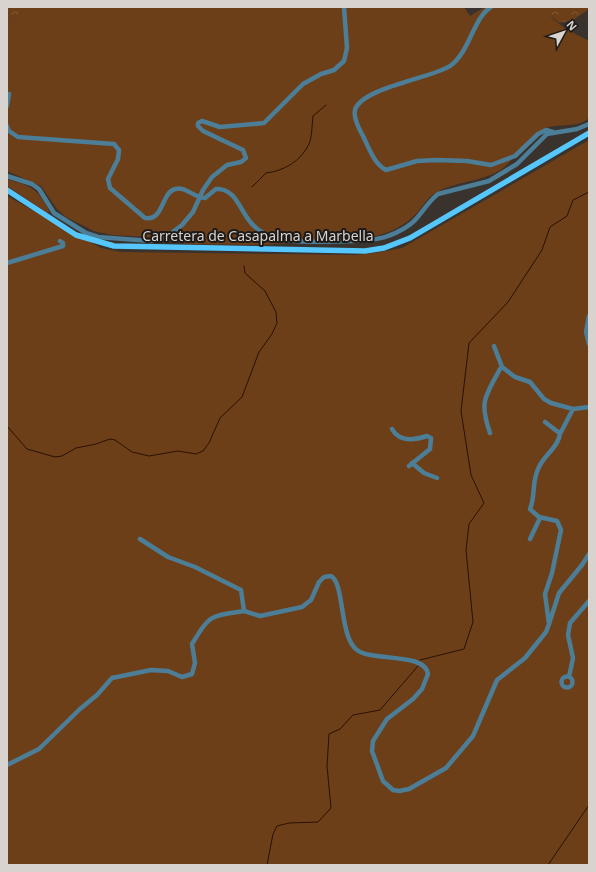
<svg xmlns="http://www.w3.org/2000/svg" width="596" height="872" font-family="'Noto Sans',sans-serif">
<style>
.green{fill:#6c3f18}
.forest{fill:url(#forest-crowns)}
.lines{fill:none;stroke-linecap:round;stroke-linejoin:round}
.stream{stroke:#2a1100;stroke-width:1}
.minor{stroke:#4c7e97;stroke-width:4.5}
.major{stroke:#56c7fc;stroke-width:5.5}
.labels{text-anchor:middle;stroke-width:4;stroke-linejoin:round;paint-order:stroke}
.street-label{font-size:14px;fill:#d8d3cf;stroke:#1e1a18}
</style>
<defs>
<pattern id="forest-crowns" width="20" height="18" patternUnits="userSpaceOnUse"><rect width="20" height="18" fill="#6c3f18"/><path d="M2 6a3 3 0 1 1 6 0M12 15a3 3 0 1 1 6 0" fill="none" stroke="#805a39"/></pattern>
</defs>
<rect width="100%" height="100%" fill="#3a322c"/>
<!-- green -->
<path class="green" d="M31 7H464L470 16 485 7H546C551 24 575 33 589 41V118C576 130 554 121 540 131 525 141 511 164 499 171 479 182 454 182 435 193 426 199 422 208 415 215 404 226 389 233 375 236L263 245 188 244 149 237 112 235 94 231 66 217 57 209 41 186 7 171V22Z
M589 140V865H7V196L101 248 121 252 355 255 375 253 402 248Z
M7 179C24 185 34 185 44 202 47 206 49 209 49 214L7 186Z"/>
<!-- forest -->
<path class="forest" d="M7 7H31L7 22Z
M546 7H589V9L573 20 559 23 548 13Z"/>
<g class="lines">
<!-- stream -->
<path class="stream" d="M252 187 266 173C284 171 301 161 309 144 312 137 312 124 313 116L326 105
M7 426 27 449 55 457 62 456 76 448 96 444 110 439 115 440 132 452 149 456 178 451 196 454 203 451 209 443 220 418 242 397 259 352 272 334 277 323 276 312 265 291 245 273 244 266
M420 660 464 649 473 622 466 550 469 524 484 503 471 475 461 411 469 343 508 302 542 250 550 227 567 216 573 200 589 192
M267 865 273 834 277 826 289 823 318 822 331 808 327 766 329 734 340 729 353 715 380 710 418 666
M548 865 589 805"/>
<!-- minor -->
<path class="minor" d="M491 7C473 18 470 52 450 66 432 78 361 88 355 110 353 118 359 129 363 136 369 148 374 164 386 170L417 161 436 160 467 161 491 165 515 156 538 134 546 130 553 132
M7 106 9 94
M7 126 9 131 18 137 114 144 119 150 118 159 108 179 110 188 145 218C164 221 161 193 175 189 186 186 194 198 205 198L216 189C237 188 240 213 253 225 260 232 269 237 279 239 297 243 372 243 388 236 397 233 410 226 416 219 424 210 429 201 438 194L489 181 517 164 547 134 577 129 589 124
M7 176 32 184 39 189 54 213 86 233 98 237 151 241 169 235 182 225 193 212 203 190 212 177 227 165 241 162 246 158 243 150 203 131 198 126V123L202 121 220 127 264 123 303 84 321 74 334 70 344 61 347 48 344 7
M7 263 63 246V243L60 241
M589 316 586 332 589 344
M494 346 502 367 515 377 530 382 544 399 551 403 573 409 589 407
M545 422 558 432H561L573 409
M392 429C399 442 415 440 427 436L431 438 430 449 409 466
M490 433C479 401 485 397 500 369L502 367
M412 463 424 473 437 478
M530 539 540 518 530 509C536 495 531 482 539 467 544 455 560 446 560 432
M244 611 260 616 302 607 311 600 319 582 324 577 331 576C345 584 339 637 357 650 373 662 425 652 428 674L422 689 413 699 387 719 373 741 372 751 383 781 393 790 399 791 409 789 446 768 473 736 497 680 525 658 546 632 549 624 545 594 552 573 561 530 557 521 539 517
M549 624 559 593 582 565 589 554
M561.5 682a5.5 5.5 0 1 1 11 0a5.5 5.5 0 1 1-11 0Z
M569 677 573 658 568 635 570 623 589 601
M7 765 39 749 80 709 97 695 112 678 151 670 168 671 182 677 192 674 195 663 192 644C210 615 209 616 244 611L241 590 195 567 168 557 140 539"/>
<!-- major -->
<path class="major" d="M7 190 76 235 114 246 365 251 384 248 410 238 589 133"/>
</g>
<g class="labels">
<!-- street labels -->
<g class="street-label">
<text x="258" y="241">Carretera de Casapalma a Marbella</text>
</g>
</g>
<!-- border -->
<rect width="596" height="872" fill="none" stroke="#d8d3cf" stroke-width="16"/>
<!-- north arrow -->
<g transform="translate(564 32) rotate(50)" stroke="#1e1a18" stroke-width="3" paint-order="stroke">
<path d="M0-3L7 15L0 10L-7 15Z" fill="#d8d3cf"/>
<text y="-6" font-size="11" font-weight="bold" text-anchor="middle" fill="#d8d3cf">N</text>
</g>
</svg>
